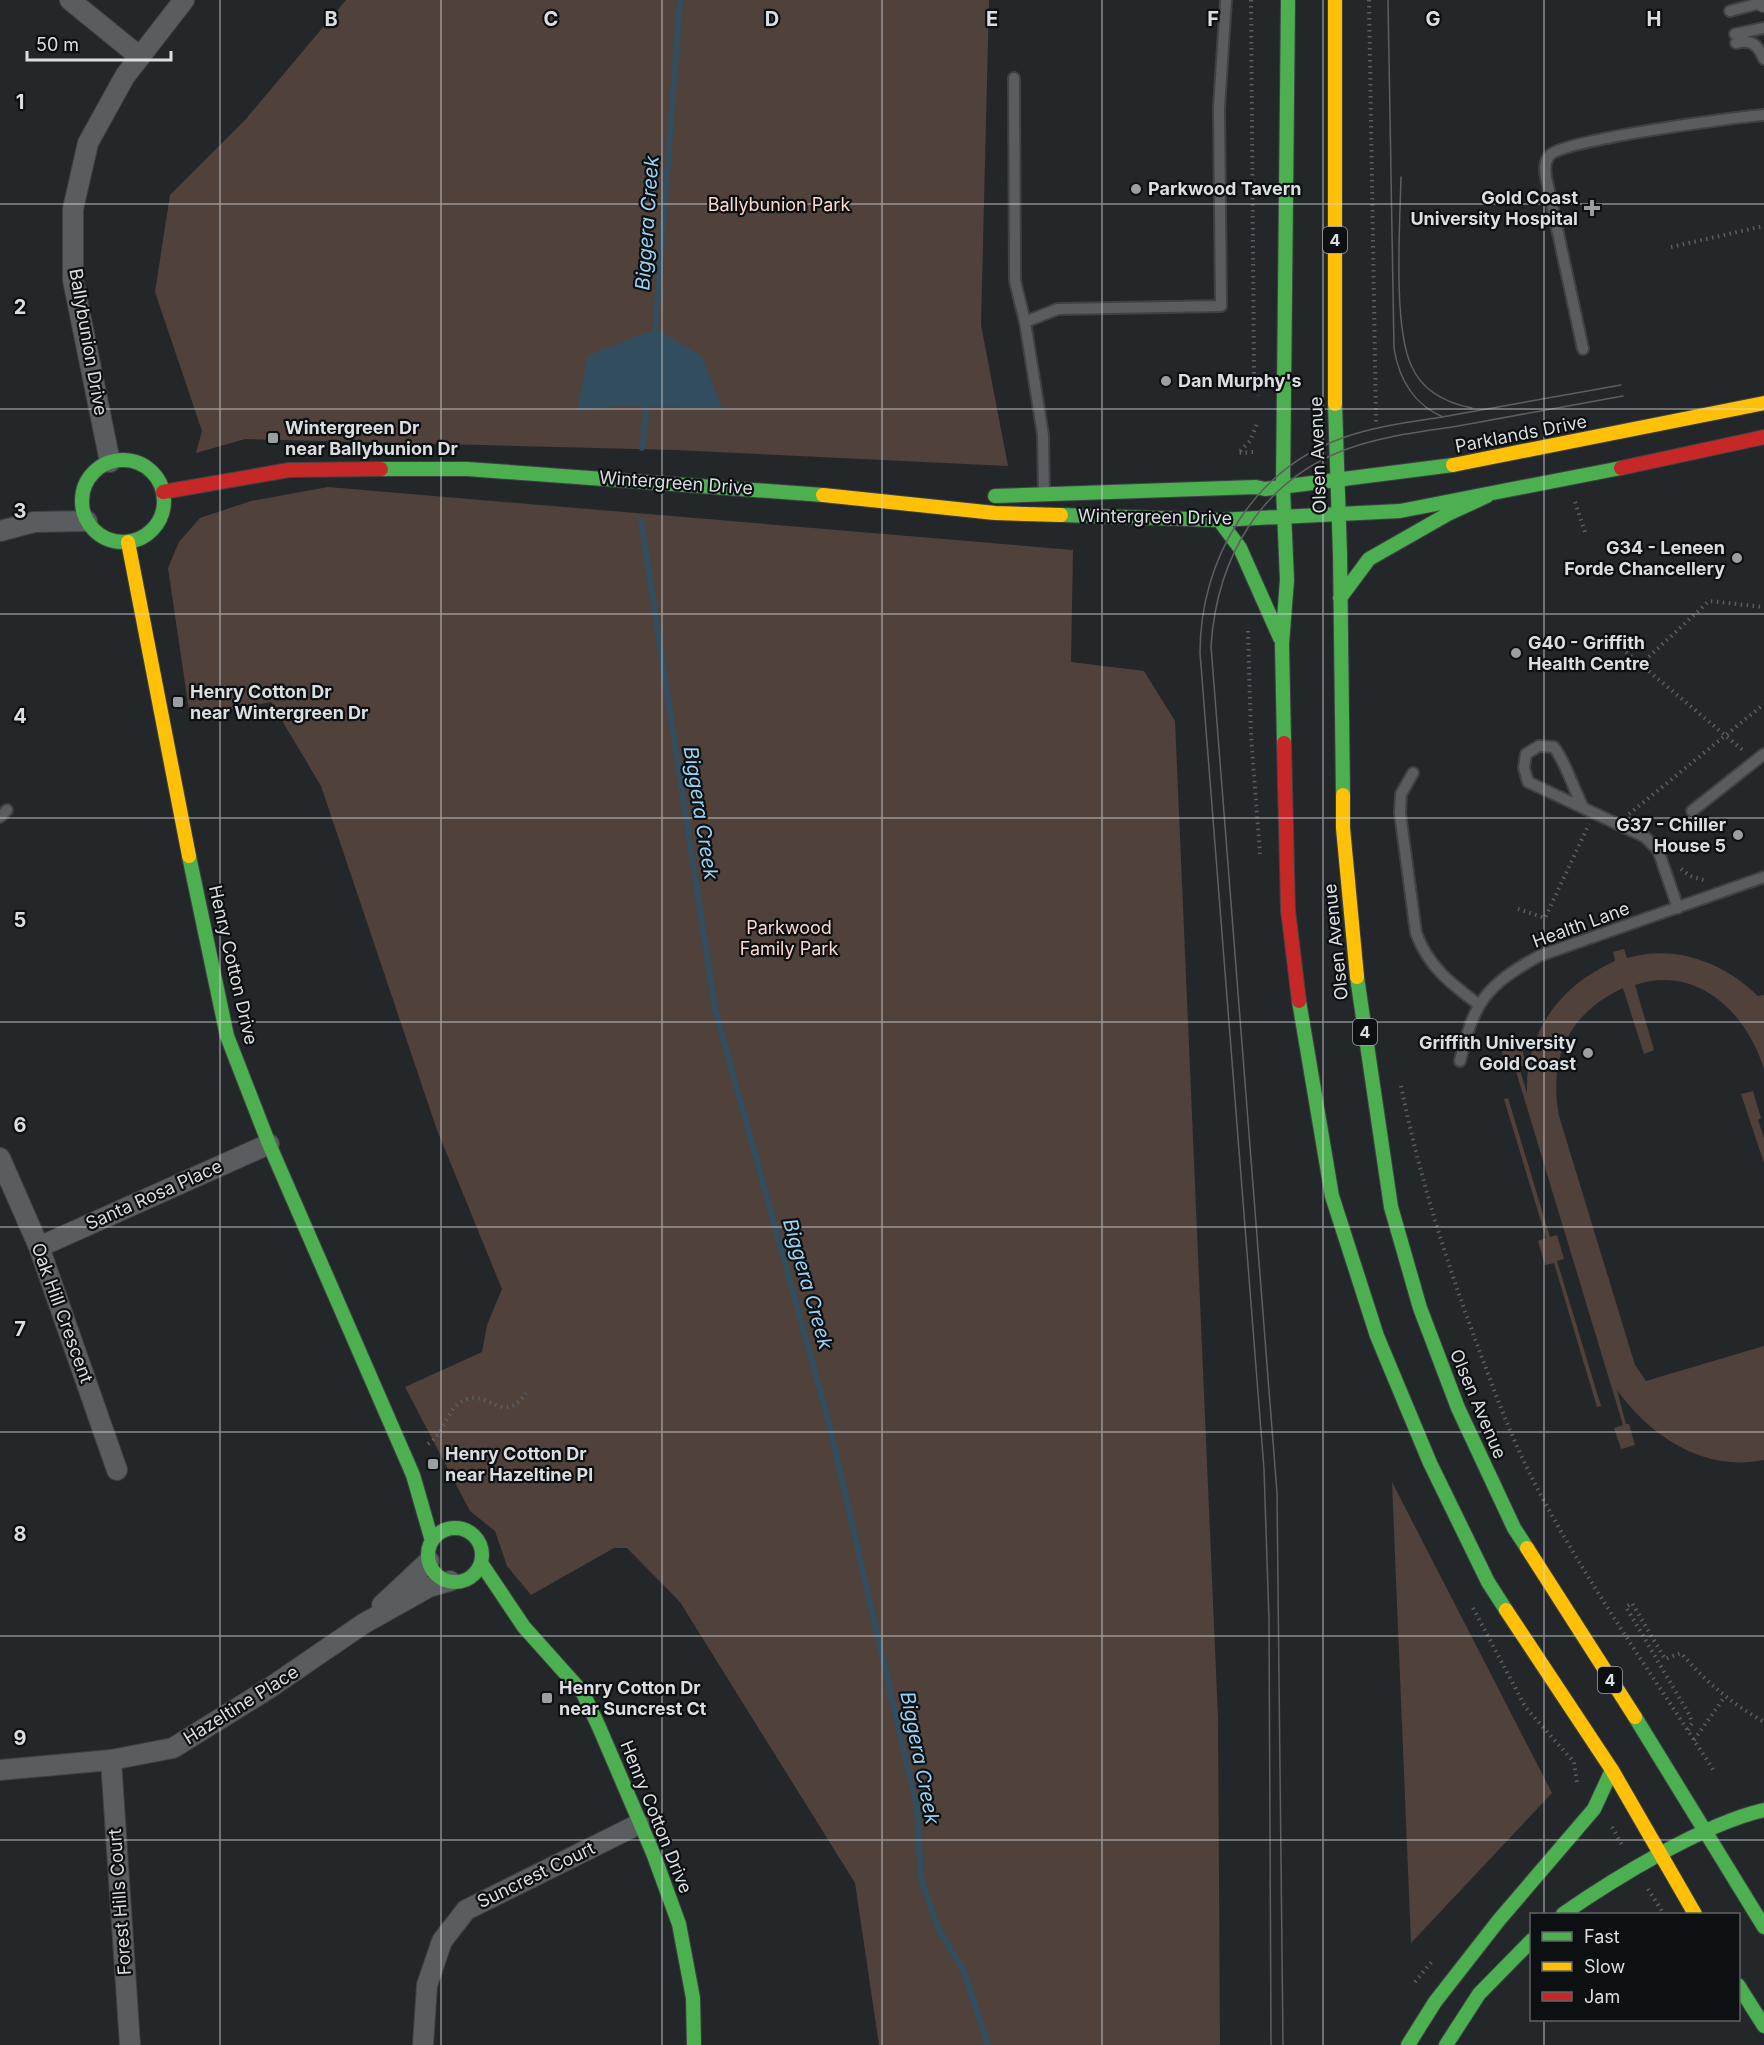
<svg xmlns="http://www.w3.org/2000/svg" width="1764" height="2045" font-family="Inter,sans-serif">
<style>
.green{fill:#51413b}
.water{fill:#324d5d}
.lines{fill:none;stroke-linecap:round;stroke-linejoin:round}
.stream{stroke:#324d5d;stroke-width:6}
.lane-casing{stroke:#3f4144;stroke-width:14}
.street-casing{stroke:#3f4144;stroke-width:22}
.fast-casing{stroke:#3f4144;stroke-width:16}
.slow-casing{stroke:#3f4144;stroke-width:16}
.jam-casing{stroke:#3f4144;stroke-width:16}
.path{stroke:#5c5e60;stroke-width:4;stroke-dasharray:1.5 4.5;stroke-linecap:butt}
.lane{stroke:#5a5d5f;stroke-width:10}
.street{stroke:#5a5d5f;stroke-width:20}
.fast{stroke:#4caf50;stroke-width:14}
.slow{stroke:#ffc107;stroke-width:14}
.jam{stroke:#c62828;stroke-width:14}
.tram{stroke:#5d5f60;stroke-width:1.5}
.grid{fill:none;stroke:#dbdfe2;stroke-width:1.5;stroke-opacity:0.55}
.poi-dot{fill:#9b9fa1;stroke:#0d1012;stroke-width:2}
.labels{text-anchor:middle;stroke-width:4.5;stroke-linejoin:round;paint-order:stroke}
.shield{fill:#0d1012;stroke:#9da1a4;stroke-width:1.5}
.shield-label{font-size:16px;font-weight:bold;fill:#dbdfe2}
.poi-label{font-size:18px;font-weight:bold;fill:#dbdfe2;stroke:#0d1012;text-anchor:start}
.park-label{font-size:18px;fill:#fdd8cb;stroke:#0d1012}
.street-label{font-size:18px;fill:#dbdfe2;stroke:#0d1012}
.water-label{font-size:20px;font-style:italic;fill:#99d3f5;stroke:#0d1012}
.grid-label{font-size:20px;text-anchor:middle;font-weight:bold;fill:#dbdfe2;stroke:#0d1012;stroke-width:4.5;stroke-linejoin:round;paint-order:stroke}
</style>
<rect width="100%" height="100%" fill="#242729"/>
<!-- green -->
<path class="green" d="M346 0H989L981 325 1008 466 675 450 245 439 196 453 202 431 155 292 170 195 245 120Z
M328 487 1073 550 1071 662 1144 671 1175 721 1218 1718 1220 2045H879L855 1883 680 1602 627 1548H614L531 1595 507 1566 495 1531 470 1511 405 1387 482 1352 487 1325 502 1289 437 1130 321 786 271 702 190 717 168 568 179 542 200 518 251 501Z
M1624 949 1627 958C1675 944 1723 962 1758 996L1764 995V1069C1747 1013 1697 964 1635 985L1654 1050 1644 1054 1623 988C1569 1013 1548 1057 1559 1116L1635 1365 1646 1381 1764 1346V1460C1704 1472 1651 1437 1617 1390L1626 1424H1629L1635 1445 1621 1449 1614 1428 1623 1425 1515 1068 1507 1070 1501 1050 1521 1044 1526 1065 1519 1067 1527 1093C1525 1031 1561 985 1615 961L1613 952Z
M1753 1091 1761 1118 1758 1120 1764 1138V1163L1741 1094Z
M1508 1098 1550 1237 1557 1235 1564 1259 1557 1261 1601 1406 1597 1407 1554 1263 1545 1265 1538 1241 1546 1238 1504 1099Z
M1392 1482 1552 1793 1411 1943Z"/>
<!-- water -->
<path class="water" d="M656 329 702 356 722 408 615 406 577 411 588 355Z"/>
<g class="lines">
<!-- stream -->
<path class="stream" d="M655 334 680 0
M642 448 648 398
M641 520 715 1009 828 1419 917 1808 921 1878 937 1926 965 1974 988 2045"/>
<defs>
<path id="lane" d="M1730 11 1764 2
M1735 34 1764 28
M1736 43C1752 39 1758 45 1764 59
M1014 78 1015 281 1025 322 1043 435 1044 494
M1025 322 1058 309 1221 306 1219 108 1226 0
M1583 349 1546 177C1545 170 1544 161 1550 155 1564 140 1735 117 1764 115
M1413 773 1401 794 1400 813 1416 933C1428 966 1450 983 1478 1004
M1583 807C1573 788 1566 763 1554 747L1539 746 1526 754 1524 768 1528 782 1645 837 1658 850 1678 908
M1692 811 1764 754
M0 817 7 810
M1460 1061C1474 1002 1485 986 1539 956L1764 877"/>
<path id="street" d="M70 0 140 57
M1763 0 1764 2
M110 462 73 280V209L88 143 125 76 184 0
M0 531 34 522 87 521
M0 1158 39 1247 117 1470
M39 1247 269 1144
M382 1605 429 1561
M111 1760 130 2045
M0 1770 111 1760 173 1748 268 1689 363 1624 429 1587 450 1581
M423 2045 427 1985 442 1941 466 1910 639 1824"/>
<path id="fast" d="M1335 404 1340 554 1343 795
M82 501a41 41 0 1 1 82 0a41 41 0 1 1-82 0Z
M381 469H467L823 495
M995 496 1256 487 1265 489 1453 465
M1061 515 1219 520 1400 511 1621 468
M1219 520 1240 548 1280 638
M1340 598 1369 559 1448 514 1487 496
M1284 743 1282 644 1287 580 1283 488 1288 0
M189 856 227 1036 269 1144 413 1475 432 1541
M1357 977 1391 1207 1420 1308 1458 1408 1514 1528 1527 1548
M1299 1001 1332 1196 1377 1336 1430 1463 1488 1582 1506 1610
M428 1555a27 27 0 1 1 54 0a27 27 0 1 1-54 0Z
M481 1563 524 1627 583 1693 599 1727 653 1853 679 1924 693 1998 694 2045
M1635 1717 1764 1927
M1563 1914C1615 1878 1703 1824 1764 1810
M1738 1985 1764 2026
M1408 2045 1435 2002 1499 1920 1594 1809 1612 1770
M1446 2045 1479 1994 1532 1940"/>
<path id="slow" d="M1335 404V0
M1453 465 1764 403
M823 495 995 513 1061 515
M128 542 189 856
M1343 795V828L1357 977
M1527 1548 1635 1717
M1506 1610 1612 1770 1695 1914"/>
<path id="jam" d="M1621 468 1764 437
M163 492 289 470 381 469
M1284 743 1288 910 1299 1001"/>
</defs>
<!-- lane casing -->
<use href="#lane" class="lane-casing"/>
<!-- street casing -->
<use href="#street" class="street-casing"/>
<!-- fast casing -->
<use href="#fast" class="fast-casing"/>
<!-- slow casing -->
<use href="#slow" class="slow-casing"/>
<!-- jam casing -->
<use href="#jam" class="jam-casing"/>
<!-- path -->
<path class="path" d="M1251 0 1254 375 1258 396
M1369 0 1376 422
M1671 247 1764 226
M1253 452 1238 453 1250 441 1257 424
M1575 502 1585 532
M1248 631 1251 735 1260 854
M1626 652 1745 752
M1640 665 1709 601 1764 607
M1629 814 1764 704
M1681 869 1690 876 1706 881
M1518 909 1545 918 1589 824
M1401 1086C1419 1175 1446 1261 1478 1347 1495 1393 1513 1442 1536 1486 1588 1585 1654 1677 1714 1771
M428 1444C446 1433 446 1406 467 1399 490 1392 505 1425 526 1393
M1473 1608 1526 1708 1574 1762 1577 1782
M1688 1730 1692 1723 1690 1716 1626 1607 1632 1603 1665 1659 1681 1653C1706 1682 1731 1703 1764 1722
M1694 1740 1724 1698
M1612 1827 1623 1847
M1648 1889 1662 1911
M1415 1982 1433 1960"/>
<!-- lane -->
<use href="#lane" class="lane"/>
<!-- street -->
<use href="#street" class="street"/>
<!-- fast -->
<use href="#fast" class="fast"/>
<!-- slow -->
<use href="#slow" class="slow"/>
<!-- jam -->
<use href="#jam" class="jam"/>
<!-- tram -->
<path class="tram" d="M1388 0 1394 348C1399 380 1413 404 1443 417
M1401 177C1400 224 1393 325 1411 365 1422 391 1446 403 1472 408
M1271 2045 1269 1620 1264 1469 1200 653C1200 559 1253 469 1345 437 1376 426 1410 422 1442 417 1502 406 1562 396 1621 385
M1283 2045 1277 1493 1211 646C1217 558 1260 481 1347 449 1382 436 1421 432 1458 426 1513 416 1568 406 1623 396"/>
</g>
<!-- grid -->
<path class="grid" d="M220 0V2045M441 0V2045M662 0V2045M882 0V2045M1102 0V2045M1323 0V2045M1544 0V1914M0 204H1764M0 409H1764M0 614H1764M0 818H1764M0 1022H1764M0 1227H1764M0 1432H1764M0 1636H1764M0 1840H1764M1544 2020V2045"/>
<!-- markers -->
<g class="poi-dot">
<circle cx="1136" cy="189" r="6"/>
<path d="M1589 199h6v6h6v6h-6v6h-6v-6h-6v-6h6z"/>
<circle cx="1166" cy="381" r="6"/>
<rect x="267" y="432" width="12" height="12" rx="3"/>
<circle cx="1737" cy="558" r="6"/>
<circle cx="1516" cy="653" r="6"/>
<rect x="172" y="696" width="12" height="12" rx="3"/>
<circle cx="1738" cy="835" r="6"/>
<circle cx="1588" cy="1053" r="6"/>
<rect x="427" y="1458" width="12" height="12" rx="3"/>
<rect x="541" y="1692" width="12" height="12" rx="3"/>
</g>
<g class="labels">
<!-- shield labels -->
<g class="shield">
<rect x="1323" y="227" width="24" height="26" rx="4.5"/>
<rect x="1353" y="1019" width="24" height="26" rx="4.5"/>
<rect x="1598" y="1667" width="24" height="26" rx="4.5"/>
</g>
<g class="shield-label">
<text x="1335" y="246">4</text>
<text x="1365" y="1038">4</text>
<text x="1610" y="1686">4</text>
</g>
<!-- poi labels -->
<g class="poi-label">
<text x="1148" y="195">Parkwood Tavern</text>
<text x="1578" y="204" text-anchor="end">Gold Coast<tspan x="1578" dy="21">University Hospital</tspan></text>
<text x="1178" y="387">Dan Murphy's</text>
<text x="285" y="434">Wintergreen Dr<tspan x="285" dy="21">near Ballybunion Dr</tspan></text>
<text x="1725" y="554" text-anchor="end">G34 - Leneen<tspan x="1725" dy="21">Forde Chancellery</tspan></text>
<text x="1528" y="649">G40 - Griffith<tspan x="1528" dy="21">Health Centre</tspan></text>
<text x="190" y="698">Henry Cotton Dr<tspan x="190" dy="21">near Wintergreen Dr</tspan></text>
<text x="1726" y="831" text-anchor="end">G37 - Chiller<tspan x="1726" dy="21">House 5</tspan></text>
<text x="1576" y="1049" text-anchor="end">Griffith University<tspan x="1576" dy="21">Gold Coast</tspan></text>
<text x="445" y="1460">Henry Cotton Dr<tspan x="445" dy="21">near Hazeltine Pl</tspan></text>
<text x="559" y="1694">Henry Cotton Dr<tspan x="559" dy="21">near Suncrest Ct</tspan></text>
</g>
<!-- park labels -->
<g class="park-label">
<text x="779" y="211">Ballybunion Park</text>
<text x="789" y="934">Parkwood<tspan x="789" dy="21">Family Park</tspan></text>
</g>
<!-- street labels -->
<g class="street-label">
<text transform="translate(88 342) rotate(80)" y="6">Ballybunion Drive</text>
<text transform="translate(1521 434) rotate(-11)" y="6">Parklands Drive</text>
<text transform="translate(1318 455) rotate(-92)" y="6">Olsen Avenue</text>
<text transform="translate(676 483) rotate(4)" y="6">Wintergreen Drive</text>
<text transform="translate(1155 517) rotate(1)" y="6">Wintergreen Drive</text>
<text transform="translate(1581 925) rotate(-20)" y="6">Health Lane</text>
<text transform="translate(1336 942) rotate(-96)" y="6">Olsen Avenue</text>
<text transform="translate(233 965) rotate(77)" y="6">Henry Cotton Drive</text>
<text transform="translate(154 1195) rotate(-24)" y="6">Santa Rosa Place</text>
<text transform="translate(62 1313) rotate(70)" y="6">Oak Hill Crescent</text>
<text transform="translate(1478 1404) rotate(67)" y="6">Olsen Avenue</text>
<text transform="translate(241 1705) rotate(-32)" y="6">Hazeltine Place</text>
<text transform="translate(656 1817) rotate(68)" y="6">Henry Cotton Drive</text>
<text transform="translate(536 1875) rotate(-26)" y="6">Suncrest Court</text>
<text transform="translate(120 1902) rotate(-94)" y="6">Forest Hills Court</text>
</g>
<!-- water labels -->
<g class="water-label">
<text transform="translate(647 223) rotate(-86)" y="7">Biggera Creek</text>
<text transform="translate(701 813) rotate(81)" y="7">Biggera Creek</text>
<text transform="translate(808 1284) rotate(74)" y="7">Biggera Creek</text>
<text transform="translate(920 1758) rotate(79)" y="7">Biggera Creek</text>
</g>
</g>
<g class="grid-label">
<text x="331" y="26">B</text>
<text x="551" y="26">C</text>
<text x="772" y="26">D</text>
<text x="992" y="26">E</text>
<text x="1213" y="26">F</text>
<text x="1433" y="26">G</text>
<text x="1654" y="26">H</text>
<text x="20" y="109">1</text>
<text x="20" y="314">2</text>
<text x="20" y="518">3</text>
<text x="20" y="723">4</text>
<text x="20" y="927">5</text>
<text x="20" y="1132">6</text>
<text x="20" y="1336">7</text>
<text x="20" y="1541">8</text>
<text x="20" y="1745">9</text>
</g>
<!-- legend -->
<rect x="1530" y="1913" width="210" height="108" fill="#0d1012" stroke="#5f6365" stroke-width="1.5"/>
<rect x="1542" y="1932" width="30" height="9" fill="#4caf50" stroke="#5f6365" stroke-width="1.5"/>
<text x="1584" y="1943" font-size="18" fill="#dbdfe2">Fast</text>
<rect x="1542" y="1962" width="30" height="9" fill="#ffc107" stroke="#5f6365" stroke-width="1.5"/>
<text x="1584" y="1973" font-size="18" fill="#dbdfe2">Slow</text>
<rect x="1542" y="1992" width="30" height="9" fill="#c62828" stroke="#5f6365" stroke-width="1.5"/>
<text x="1584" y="2003" font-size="18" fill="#dbdfe2">Jam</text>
<!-- scale -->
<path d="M27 51v9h144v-9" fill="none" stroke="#dbdfe2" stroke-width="3"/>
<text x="36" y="51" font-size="18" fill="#dbdfe2" stroke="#0d1012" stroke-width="4.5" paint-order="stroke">50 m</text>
</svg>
